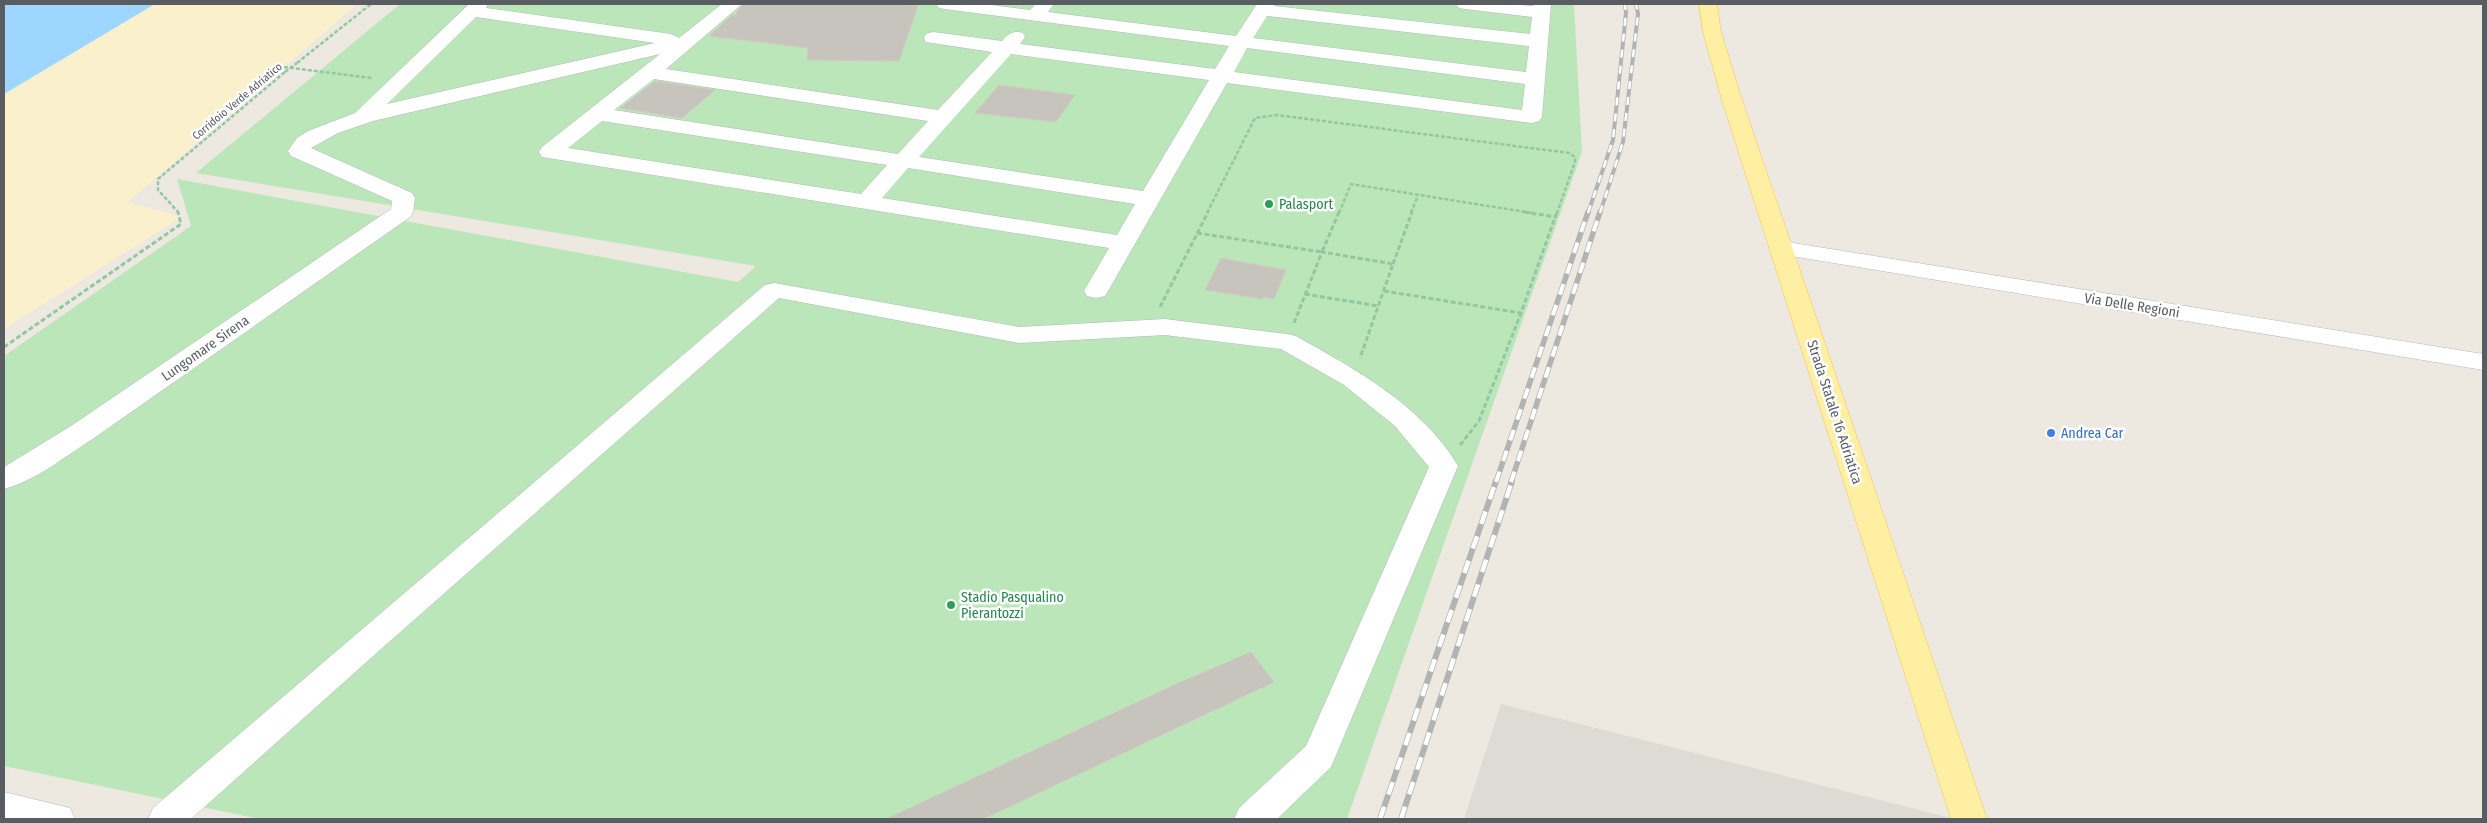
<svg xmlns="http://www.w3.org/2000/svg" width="2487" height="823" font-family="'Fira Sans Condensed',sans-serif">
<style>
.industrial{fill:#dddbd4}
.green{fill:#bbe6ba}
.sand{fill:#fbf0cc}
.water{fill:#9dd6ff}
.building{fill:#c7c4bd;stroke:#d1cbbe}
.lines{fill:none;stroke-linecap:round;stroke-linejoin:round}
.minor-casing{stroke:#b6b8bd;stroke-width:1}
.major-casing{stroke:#f6c54f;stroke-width:1}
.path-far1{stroke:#93c7a2;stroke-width:2.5;stroke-dasharray:4 2;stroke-linecap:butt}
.path{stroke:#93c7a2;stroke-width:3;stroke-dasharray:5 2.5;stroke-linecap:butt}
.minor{fill:#fff;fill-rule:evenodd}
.major{fill:#ffefa2;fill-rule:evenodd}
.rail-far2-casing{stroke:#b2b3b3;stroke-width:4}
.rail-far1-casing{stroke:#b2b3b3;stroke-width:5.5}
.rail-casing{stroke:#b2b3b3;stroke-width:6}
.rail-far2{stroke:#fff;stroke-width:2.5;stroke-dasharray:8;stroke-linecap:butt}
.rail-far1{stroke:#fff;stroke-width:4;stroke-dasharray:11;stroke-linecap:butt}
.rail{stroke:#fff;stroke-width:4.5;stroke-dasharray:13;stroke-linecap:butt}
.path-bridge{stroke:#93c7a2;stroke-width:2.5;stroke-dasharray:4 2;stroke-linecap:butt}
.leisure-dot{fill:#2e9e5b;stroke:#fff;stroke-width:2}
.shop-dot{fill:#3f7fe0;stroke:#fff;stroke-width:2}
.labels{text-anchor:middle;stroke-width:5;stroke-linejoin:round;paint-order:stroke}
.far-street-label{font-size:11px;fill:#595d62;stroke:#fff}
.leisure-label{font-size:14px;fill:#27864d;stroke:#fff;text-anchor:start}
.street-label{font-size:14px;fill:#595d62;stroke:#fff}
.shop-label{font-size:14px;fill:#366cbe;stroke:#fff;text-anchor:start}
</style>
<rect width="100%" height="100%" fill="#ede9e0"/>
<!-- industrial -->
<path class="industrial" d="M1501 704 1955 819H1464Z"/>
<!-- green -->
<path class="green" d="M400 4H1574L1582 152 1347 819H260L4 766V356L191 226 177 179 738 282 756 266 196 173Z"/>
<!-- sand -->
<path class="sand" d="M154 4H357L128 202 181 217 4 329V93Z"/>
<!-- water -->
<path class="water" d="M4 4H155L4 94Z"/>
<!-- building -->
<path class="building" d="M744 4H900L918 6 899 61 807 60 808 48 709 36 732 15H736L737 11Z
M655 81 715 90 682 118 620 108Z
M999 85 1075 95 1056 122 975 113Z
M1221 258 1286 270 1274 299 1264 297 1263 299 1205 290Z
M1251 652 1274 682 1011 806 982 819H886L1174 685Z"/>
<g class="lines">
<defs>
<path id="minor" d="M469 4H488L486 8 671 34 679 38 722 4H742L666 69 938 110 992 52 926 42 924 38 926 34 933 32 1002 41C1009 34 1012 30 1023 33L1025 37 1020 44 1215 69 1229 46 945 9 939 8 936 4H984L1030 10 1036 4H1054L1048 12 1236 36 1257 4H1275L1274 6 1530 34 1532 17 1465 9 1459 8 1456 4H1509L1533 6V4H1551L1542 117 1539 121 1532 123 1227 83 1108 291 1105 296 1096 298 1087 296 1084 291 1109 248 542 157 539 152 542 147 660 54 373 121 338 133 311 148 412 193 415 198 413 212 410 217 91 440C64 457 35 481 4 489V467L71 426 391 209 392 201 291 156 288 151 297 138 308 131 355 113ZM1267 16 1529 46 1526 72 1253 38ZM476 17 655 43 387 104ZM1247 48 1525 84 1522 110 1234 72ZM1011 54 1209 80 1143 191 919 157ZM654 79 928 121 898 154 614 110ZM602 121 887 165 861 194 568 148ZM908 168 1135 204 1117 235 882 198Z
M1781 241 2483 354V370L1773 253 1769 248 1773 243Z
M774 283 1019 327 1165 319 1287 334 1296 336C1356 370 1422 405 1458 466L1331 767 1277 819H1234L1239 808 1306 746 1429 467 1395 426 1344 385 1281 349 1165 335 1019 343 779 298 372 657 191 819H148L153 808 765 285Z
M4 792 70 808 75 819H4Z"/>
<path id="major" d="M1699 4H1717L1721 32 1742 100 1987 819H1951L1722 100 1703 32Z"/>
</defs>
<!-- minor casing -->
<use href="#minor" class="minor-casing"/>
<!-- major casing -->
<use href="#major" class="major-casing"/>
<!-- path-far1 -->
<path class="path-far1" d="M297 63 371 4
M284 67 372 78
M179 213 158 190V179L285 72
M1207 213 1255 118 1277 115 1569 153 1575 157V162L1557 213
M1339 213 1351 184 1532 213
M1411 213 1418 195"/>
<!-- path -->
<path class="path" d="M1524 212 1556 217
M1197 233 1322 252 1339 212
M1393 264 1412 212
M1384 291 1521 313 1557 212
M1305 294 1378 306
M1160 307 1208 212
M1294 323 1322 252 1393 264 1360 358
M4 347 181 224 178 212
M1460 445 1479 421 1521 313"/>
<!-- minor -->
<use href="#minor" class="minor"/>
<!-- major -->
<use href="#major" class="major"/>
<defs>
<path id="rail-far2" d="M1588 213 1613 140 1626 13 1625 4
M1600 213 1623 142 1638 14 1636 4"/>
<path id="rail-far1" d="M1496 482 1588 212
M1511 482 1600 212"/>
<path id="rail" d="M1380 819 1496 481
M1401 819 1512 481"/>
</defs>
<!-- rail-far2 casing -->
<use href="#rail-far2" class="rail-far2-casing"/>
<!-- rail-far1 casing -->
<use href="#rail-far1" class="rail-far1-casing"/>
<!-- rail casing -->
<use href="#rail" class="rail-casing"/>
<!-- rail-far2 -->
<use href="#rail-far2" class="rail-far2"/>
<!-- rail-far1 -->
<use href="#rail-far1" class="rail-far1"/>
<!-- rail -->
<use href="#rail" class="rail"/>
<!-- path-bridge -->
<path class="path-bridge" d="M285 72 297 63"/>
</g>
<!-- markers -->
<g class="leisure-dot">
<circle cx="1269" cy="204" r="5"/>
<circle cx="951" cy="605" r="5"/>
</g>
<circle class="shop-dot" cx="2051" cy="433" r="5"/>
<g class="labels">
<!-- far-street labels -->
<g class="far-street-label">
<text transform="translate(237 101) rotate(-40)" y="4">Corridoio Verde Adriatico</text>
</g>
<!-- leisure labels -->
<g class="leisure-label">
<text x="1279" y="209">Palasport</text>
<text x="961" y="602">Stadio Pasqualino<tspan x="961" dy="16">Pierantozzi</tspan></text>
</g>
<!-- street labels -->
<g class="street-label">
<text transform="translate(2132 305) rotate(9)" y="5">Via Delle Regioni</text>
<text transform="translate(205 348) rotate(-35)" y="5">Lungomare Sirena</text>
<text transform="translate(1835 412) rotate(72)" y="5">Strada Statale 16 Adriatica</text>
</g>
<!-- shop labels -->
<g class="shop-label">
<text x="2061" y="438">Andrea Car</text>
</g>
</g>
<!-- border -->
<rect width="2487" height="823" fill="none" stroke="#595d62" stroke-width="10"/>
</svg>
